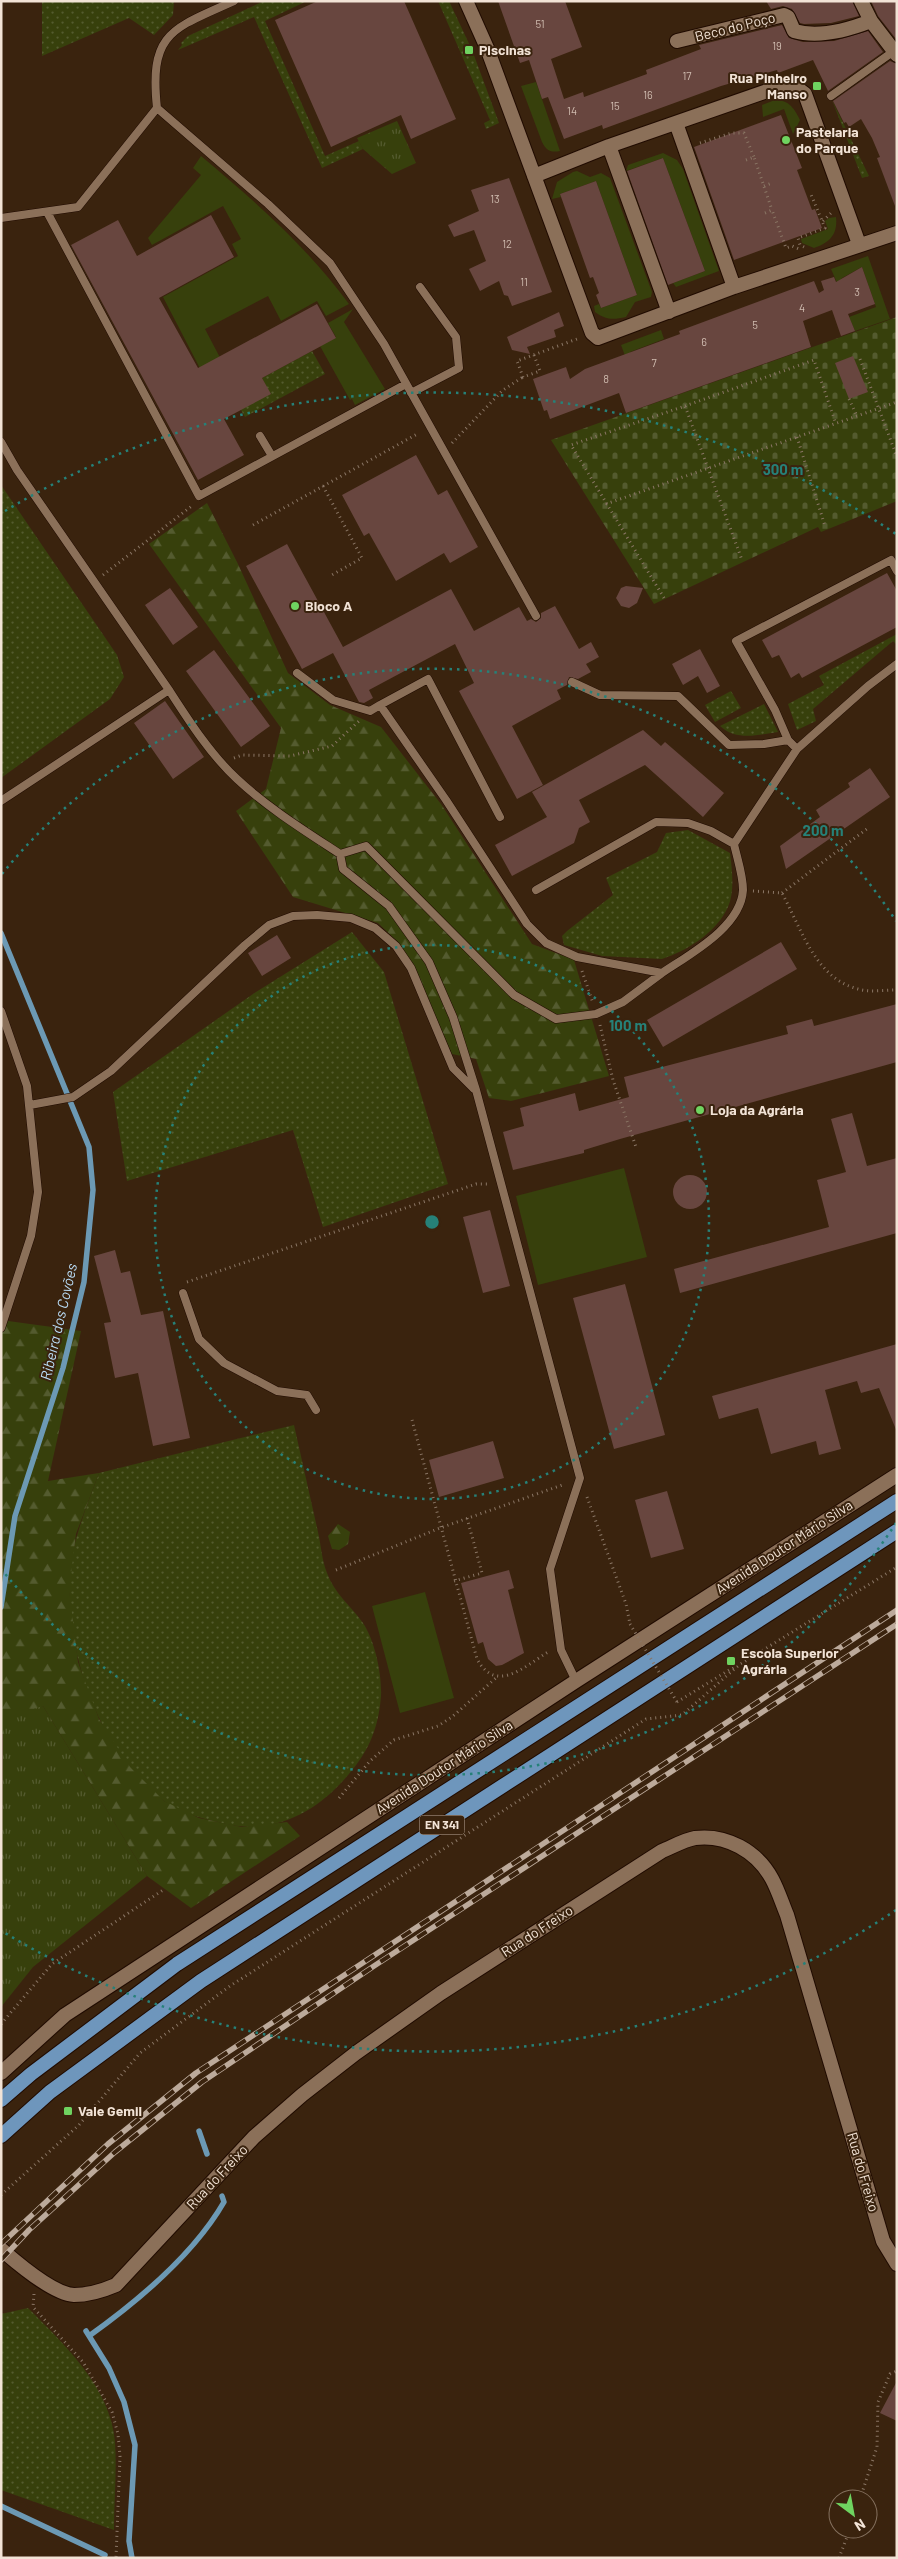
<svg xmlns="http://www.w3.org/2000/svg" width="898" height="2559" font-family="Barlow,sans-serif">
<style>
.grass{fill:url(#grass-dots)}
.forest{fill:url(#forest-firs)}
.cemetery{fill:url(#cemetery-stones)}
.park{fill:url(#park-tufts)}
.garden{fill:#37400c}
.lines{fill:none;stroke-linecap:round;stroke-linejoin:round}
.stream{stroke:#6c99b4;stroke-width:5.5}
.building{fill:#68463f}
.service-casing{stroke:#200b00;stroke-width:9}
.minor-casing{stroke:#200b00;stroke-width:16}
.trunk-casing{stroke:#200b00;stroke-width:16}
.path{stroke:#8a7665;stroke-width:3;stroke-dasharray:1 4;stroke-linecap:butt}
.service{stroke:#8b7059;stroke-width:8}
.minor{stroke:#8b7059;stroke-width:14}
.trunk{stroke:#6e96bc;stroke-width:14}
.rail-casing{stroke:#bcaa9b;stroke-width:5.5}
.rail{stroke:#3a230e;stroke-width:4;stroke-dasharray:11;stroke-linecap:butt}
.path-bridge{stroke:#8a7665;stroke-width:3;stroke-dasharray:1 4;stroke-linecap:butt}
.ring{fill:none;stroke:#268178;stroke-width:2.5;stroke-dasharray:2.5 5}
.poi-dot{fill:#6fd360;stroke:#3a230e;stroke-width:2}
.labels{text-anchor:middle;stroke-width:4;stroke-linejoin:round;paint-order:stroke}
.number-label{font-size:11px;fill:#d0bcb0}
.shield{fill:#3a230e;stroke:#bba99a;stroke-width:1}
.shield-label{font-size:12px;font-weight:bold;fill:#f2e3d6}
.street-label{font-size:14px;fill:#f2e3d6;stroke:#3a230e}
.poi-label{font-size:14px;font-weight:bold;fill:#f2e3d6;stroke:#3a230e;text-anchor:start}
.water-label{font-size:15px;font-style:italic;fill:#baddf7;stroke:#3a230e}
.centre{fill:#268178;stroke:#3a230e;stroke-width:2.5}
.ring-label{font-size:15px;text-anchor:middle;font-weight:bold;fill:#268178;stroke:#3a230e;stroke-width:4;stroke-linejoin:round;paint-order:stroke}
</style>
<defs>
<pattern id="grass-dots" width="8" height="8" patternUnits="userSpaceOnUse" patternTransform="scale(1.25)"><rect width="8" height="8" fill="#37400c"/><path d="M2 2h.1M6 6h.1" fill="none" stroke="#545b2f" stroke-width="1.8" stroke-linecap="round"/></pattern>
<pattern id="forest-firs" width="22" height="20" patternUnits="userSpaceOnUse" patternTransform="scale(1.25)"><rect width="22" height="20" fill="#37400c"/><path d="M5 1l3.5 6h-7zM16 11l3.5 6h-7z" fill="#545b2f"/></pattern>
<pattern id="cemetery-stones" width="16" height="16" patternUnits="userSpaceOnUse" patternTransform="scale(1.25)"><rect width="16" height="16" fill="#37400c"/><path d="M2 7V4a2 2 0 0 1 4 0v3zM10 15v-3a2 2 0 0 1 4 0v3z" fill="#545b2f"/></pattern>
<pattern id="park-tufts" width="24" height="20" patternUnits="userSpaceOnUse" patternTransform="scale(1.25)"><rect width="24" height="20" fill="#37400c"/><path d="M3 7l-1-3M5 7V3M7 7l1-3M15 17l-1-3M17 17v-4M19 17l1-3" fill="none" stroke="#545b2f"/></pattern>
</defs>
<rect width="100%" height="100%" fill="#3a230e"/>
<!-- grass -->
<path class="grass" d="M42 1H174L173 15 154 35 129 18 42 56Z
M264 1H307L265 21 325 156 359 141 363 149 322 168 254 17 178 50 182 45 181 43 188 36Z
M438 1H449L472 50 499 123 486 129 484 123 490 120Z
M832 100 869 176 862 178Z
M312 351 325 374 245 417 232 394H270L262 378Z
M1 485 117 655 124 677 110 699 1 778Z
M897 634V645L893 641 813 709 816 721 797 730 788 704 824 685 819 676Z
M731 691 741 708 715 722 705 705Z
M764 704 778 732C758 735 736 741 720 726Z
M688 830 730 853C732 870 735 891 728 907 717 932 687 951 662 959L602 956 564 945 562 936 567 931 613 895 606 878 657 852 666 833Z
M352 932 384 972 448 1184 323 1227 293 1130 127 1181 113 1092 253 994Z
M294 1425C302 1461 310 1496 318 1532 321 1545 322 1561 327 1573 334 1593 351 1606 363 1623 375 1641 382 1674 381 1696 378 1733 366 1757 340 1784 310 1816 269 1834 226 1824 205 1819 181 1814 164 1801 103 1756 70 1664 69 1591 68 1550 85 1511 99 1473Z
M28 2308C64 2344 111 2388 115 2442 117 2471 114 2501 114 2530L1 2490V2314Z"/>
<!-- forest -->
<path class="forest" d="M207 503 237 562 288 673 330 705 381 727 441 804 532 944 574 960 609 1076 511 1101 489 1098 476 1059 452 1054 414 967 399 943 378 923 293 897 236 811 266 789 281 728 149 544Z
M1 1320 81 1331 48 1481 99 1473 76 1534 69 1590 78 1662 99 1719 130 1767 164 1801 199 1818 242 1827 287 1822 300 1836 191 1908 147 1876 43 1706 1 1735Z
M338 1524 350 1532 348 1544 339 1550 332 1549 328 1536Z"/>
<!-- cemetery -->
<path class="cemetery" d="M897 317V501L821 532 818 527 654 604 551 440Z"/>
<!-- park -->
<path class="park" d="M397 121 416 163 392 174 363 149 357 138Z
M43 1706 147 1876 33 1967 1 2007 3 1718Z"/>
<!-- garden -->
<path class="garden" d="M536 82 560 151C550 153 546 150 542 142L521 86Z
M775 100C788 99 795 109 800 120L793 134 784 109 763 117 762 105Z
M663 153 677 160 683 169 719 271 676 287 673 283 705 271 663 158 626 171 628 165Z
M201 156C256 202 307 247 349 304L326 316 317 301 281 321 268 296 205 329 226 369 206 380 163 297 238 256 232 244 241 239 223 206 152 245 148 238 201 175 193 168Z
M577 171 590 177 601 173 610 178 652 292 651 297 635 302 626 317C613 320 606 320 595 312L594 306 599 304 601 308 637 295 596 181 560 194 561 197 552 199 557 182 573 172Z
M836 217C838 235 829 243 814 248L802 243 801 239 828 229 825 221 829 218Z
M868 256 890 319 855 331 849 317 876 307 862 267 842 278 838 285 831 269Z
M353 309 344 322 385 389 355 405 352 399 350 400 320 346 336 337 328 323Z
M661 330 664 339 630 352 640 378 636 385 621 345Z
M624 1168 647 1257 538 1285 516 1196Z
M425 1592 454 1698 400 1713 372 1606Z"/>
<g class="lines">
<!-- stream -->
<path class="stream" d="M1 933 89 1147 93 1190 84 1282 63 1368 15 1516 1 1607
M199 2131 207 2154
M86 2331 109 2368 124 2402 135 2445 129 2541 132 2558
M89 2336C138 2301 194 2254 224 2202L222 2196
M1 2506 105 2555"/>
</g>
<!-- building -->
<path class="building" d="M318 1H404L456 119 411 139 401 115 331 147 275 20Z
M498 1H565L582 47 551 59 564 99 583 92 584 97 647 74 646 70 701 49 699 45 782 25 789 38 803 42 834 41 868 31 883 52 828 91 813 60 778 73 777 70 721 86 603 129 602 125 564 139 548 97 542 99 529 60 520 63Z
M766 1H852L859 16 831 23 804 24 800 23 792 9 783 6 771 9Z
M871 1H897L896 39 878 16Z
M890 61 897 64 895 206 877 158 880 157 872 138 861 119 849 127 846 122 844 123 833 101Z
M781 115 802 168 797 170 812 210 815 209 822 228 734 260 694 147Z
M663 158 705 271 668 285 627 171Z
M509 178 552 292 512 306 508 296 504 295 499 281 480 291 469 269 486 261 474 230 454 237 448 225 479 211 471 190Z
M596 181 637 295 601 308 596 295 599 293 593 277 590 278 560 194Z
M211 215 234 257 159 298 198 368 317 304 336 338 262 378 271 394 224 419 244 455 198 480 71 245 118 220 137 256Z
M862 267 875 304 848 314 855 331 841 336 832 310 803 321 811 347 626 413 619 393 550 419 547 410 544 411 533 379 566 367 570 379 585 369 680 334 679 331 814 281 819 293 824 290 821 281 834 277 836 282Z
M559 312 564 326 554 330 556 337 527 347 530 354 512 350 507 337Z
M853 356 868 392 849 399 835 363Z
M416 455 438 495 447 490 478 547 450 563 444 553 396 581 369 533 364 536 342 495Z
M287 544 343 647 451 589 474 631 519 607 527 621 531 619 536 622 541 618V613L555 606 579 649 591 642 599 657 586 664 591 672 578 679 569 677 567 685 557 690 561 699 512 726 543 785 517 799 459 691 474 683 455 644 369 690 373 698 364 703 359 702 333 653 302 669 246 566Z
M887 573 897 591V627L802 678 799 673 791 678 779 655 772 658 762 640Z
M626 586 643 588 637 603 629 608 621 606 616 598 621 588Z
M170 588 198 627 173 645 145 605Z
M700 649 720 686 707 693 698 676 683 685 672 664Z
M214 650 270 726 241 747 186 671Z
M165 701 204 757 173 779 134 723Z
M643 730 661 746 665 742 724 793 703 817 645 765 579 800 590 822 579 828 574 843 512 876 495 845 547 817 532 792Z
M870 768 890 797 786 869 780 846 820 817 816 810 850 787 848 783Z
M277 935 291 958 262 976 248 953Z
M781 942 797 969 663 1047 647 1020Z
M897 1004V1062L620 1139 584 1150V1153L513 1170 503 1132 524 1126 520 1108 575 1093 579 1111 629 1097 624 1077 788 1034 786 1026 812 1019 814 1026Z
M852 1113 867 1166 897 1158V1233L680 1293 674 1269 829 1227 817 1180 846 1172 831 1119Z
M673 1192a17 17 0 1 1 34 0a17 17 0 1 1-34 0Z
M490 1210 510 1286 483 1293 463 1217Z
M115 1250 121 1273 130 1271 141 1315 163 1311 190 1438 153 1446 138 1373 115 1378 104 1323 111 1322 94 1256Z
M625 1284 665 1435 614 1449 573 1298Z
M897 1344V1432L879 1388 861 1393 857 1381 825 1390 841 1449 819 1455 816 1441 771 1454 758 1408 719 1419 712 1396Z
M493 1441 504 1478 439 1497 429 1460Z
M667 1491 684 1549 651 1558 635 1500Z
M509 1570 514 1588 508 1590 524 1653 502 1665 496 1666 488 1659 483 1642 478 1644 461 1583Z
M897 2381V2421L880 2413Z"/>
<g class="lines">
<defs>
<path id="service" d="M234 1C172 29 149 32 157 108L268 204 330 263 384 344 536 616
M831 96 894 51
M47 212 199 496 406 384
M1 218 78 207 157 108
M411 393 459 368 456 337 420 287
M260 436 272 456
M1 442 17 470 169 690
M297 673 333 700 370 711 380 705
M572 682 600 695 678 696 729 745 764 744 788 740 797 749 868 686 897 664
M788 740 775 710 736 641 891 560 897 571
M1 801 169 690C189 721 210 754 237 779 268 808 305 831 340 854L343 869 389 906 429 962 453 1017 476 1090 580 1478 550 1569 561 1650 576 1681
M500 817 428 679 380 705 446 800 527 924 546 943 577 957 662 973C690 954 741 927 743 890 743 875 737 858 734 844L797 749
M340 854 366 846 514 995 556 1019 596 1014 623 1002 662 973
M536 890 656 822 688 823 711 831 734 844
M1 1011 27 1086 38 1192 31 1236 1 1328
M30 1105 73 1097 111 1071 245 945 269 925 293 916 317 915 351 918 375 928 396 946 411 968 453 1068 474 1089
M183 1293 199 1339 224 1363 277 1391 307 1395 316 1410"/>
<path id="minor" d="M466 1 487 48 592 333 598 338 734 287 897 233
M861 1 871 21 897 55
M677 41 784 15 788 17 794 31C818 38 848 30 871 21
M676 123 734 287
M609 146 669 312
M534 176 609 146 790 83 805 94 859 244
M1 2073 65 2015 576 1681 897 1475
M1 2249C17 2263 53 2294 74 2295 89 2295 102 2291 116 2285L254 2137 302 2095 356 2053 441 1993 662 1851C672 1847 684 1840 695 1838 726 1834 757 1851 772 1879 778 1890 782 1903 787 1915L883 2241 897 2264"/>
<path id="trunk" d="M1 2100 31 2074 177 1964 897 1501
M1 2136 50 2092 201 1981 897 1531"/>
</defs>
<!-- service casing -->
<use href="#service" class="service-casing"/>
<!-- minor casing -->
<use href="#minor" class="minor-casing"/>
<!-- trunk casing -->
<use href="#trunk" class="trunk-casing"/>
<!-- path -->
<path class="path" d="M700 143 732 133H744L754 157
M746 160 754 157 772 210
M764 186 772 183
M765 213 772 210 786 248 792 246 799 249
M823 221 831 213
M804 247 800 245 798 238 825 228 810 192
M534 355 540 371 523 377 517 361 577 339
M860 359 897 457
M849 399 857 416
M685 406 814 360 836 424
M797 437 825 526
M452 443 503 390 523 377
M323 486 362 558 330 576
M606 504 897 402
M253 525 419 433
M103 575 193 505
M664 598 571 445 685 406 742 560
M234 758 242 755 290 756 332 746 359 721
M753 891 782 893C800 926 815 977 855 988 868 993 883 990 897 990
M782 893 868 828
M582 971 593 1003
M600 1025 613 1080 636 1147
M187 1282 476 1184H489
M412 1420 477 1659C496 1694 524 1667 548 1652
M587 1497 626 1604 630 1624
M336 1570 440 1528 565 1484
M454 1581 482 1573 467 1518
M677 1702 734 1667
M339 1798 370 1761 394 1740 438 1726 452 1717 497 1677
M1 2024 52 1964 163 1890
M1 2195 79 2125 140 2053 230 1986 646 1719 682 1715 739 1665 897 1567
M34 2294 33 2307 83 2362 112 2412 118 2434 120 2456 116 2558
M860 2499 877 2447 878 2402 890 2374 897 2371
M839 2558 850 2529"/>
<!-- service -->
<use href="#service" class="service"/>
<!-- minor -->
<use href="#minor" class="minor"/>
<!-- trunk -->
<use href="#trunk" class="trunk"/>
<defs>
<path id="rail" d="M1 2244 108 2144 196 2073 897 1610
M1 2260 29 2230 115 2152 202 2082 374 1966 897 1624"/>
</defs>
<!-- rail casing -->
<use href="#rail" class="rail-casing"/>
<!-- rail -->
<use href="#rail" class="rail"/>
<!-- path-bridge -->
<path class="path-bridge" d="M630 1624 677 1702"/>
</g>
<!-- distance rings -->
<g class="ring">
<circle cx="432" cy="1222" r="277"/>
<path d="M896 1523A553 553 0 0 1 2 1570M2 874A553 553 0 0 1 896 921"/>
<path d="M896 1910A830 830 0 0 1 5 1933M5 511A830 830 0 0 1 896 534"/>
</g>
<!-- markers -->
<g class="poi-dot">
<rect x="464" y="45" width="10" height="10" rx="2.5"/>
<rect x="812" y="81" width="10" height="10" rx="2.5"/>
<circle cx="786" cy="140" r="5"/>
<circle cx="295" cy="606" r="5"/>
<circle cx="700" cy="1110" r="5"/>
<rect x="726" y="1656" width="10" height="10" rx="2.5"/>
<rect x="63" y="2106" width="10" height="10" rx="2.5"/>
</g>
<g class="labels">
<!-- number labels -->
<g class="number-label">
<text x="540" y="28">51</text>
<text x="777" y="50">19</text>
<text x="687" y="80">17</text>
<text x="648" y="99">16</text>
<text x="615" y="110">15</text>
<text x="572" y="115">14</text>
<text x="495" y="203">13</text>
<text x="507" y="248">12</text>
<text x="524" y="286">11</text>
<text x="857" y="296">3</text>
<text x="802" y="312">4</text>
<text x="755" y="329">5</text>
<text x="704" y="346">6</text>
<text x="654" y="367">7</text>
<text x="606" y="383">8</text>
</g>
<!-- shield labels -->
<rect class="shield" x="419.5" y="1815.5" width="45" height="19" rx="4"/>
<g class="shield-label">
<text x="442" y="1829">EN 341</text>
</g>
<!-- street labels -->
<g class="street-label">
<text transform="translate(735 27) rotate(-14)" y="5">Beco do Poço</text>
<text transform="translate(784 1547) rotate(-33)" y="5">Avenida Doutor Mário Silva</text>
<text transform="translate(444 1767) rotate(-33)" y="5">Avenida Doutor Mário Silva</text>
<text transform="translate(537 1931) rotate(-33)" y="5">Rua do Freixo</text>
<text transform="translate(863 2172) rotate(74)" y="5">Rua do Freixo</text>
<text transform="translate(217 2177) rotate(-47)" y="5">Rua do Freixo</text>
</g>
<!-- poi labels -->
<g class="poi-label">
<text x="479" y="55">Piscinas</text>
<text x="807" y="83" text-anchor="end">Rua Pinheiro<tspan x="807" dy="16">Manso</tspan></text>
<text x="796" y="137">Pastelaria<tspan x="796" dy="16">do Parque</tspan></text>
<text x="305" y="611">Bloco A</text>
<text x="710" y="1115">Loja da Agrária</text>
<text x="741" y="1658">Escola Superior<tspan x="741" dy="16">Agrária</tspan></text>
<text x="78" y="2116">Vale Gemil</text>
</g>
<!-- water labels -->
<g class="water-label">
<text transform="translate(59 1322) rotate(-77)" y="5">Ribeira dos Covões</text>
</g>
</g>
<circle cx="432" cy="1222" r="8" class="centre"/>
<g class="ring-label">
<text x="783" y="475">300 m</text>
<text x="823" y="836">200 m</text>
<text x="628" y="1031">100 m</text>
</g>
<!-- border -->
<rect width="898" height="2559" fill="none" stroke="#f2e3d6" stroke-width="5"/>
<!-- north arrow -->
<g transform="translate(853 2514) rotate(148)"><circle r="24" fill="#3a230e" stroke="#84705e"/>
<path d="M0-4L9 19L0 12L-9 19Z" fill="#6fd360"/>
<text y="-8" font-size="14" font-weight="bold" text-anchor="middle" fill="#f2e3d6">N</text>
</g>
</svg>
